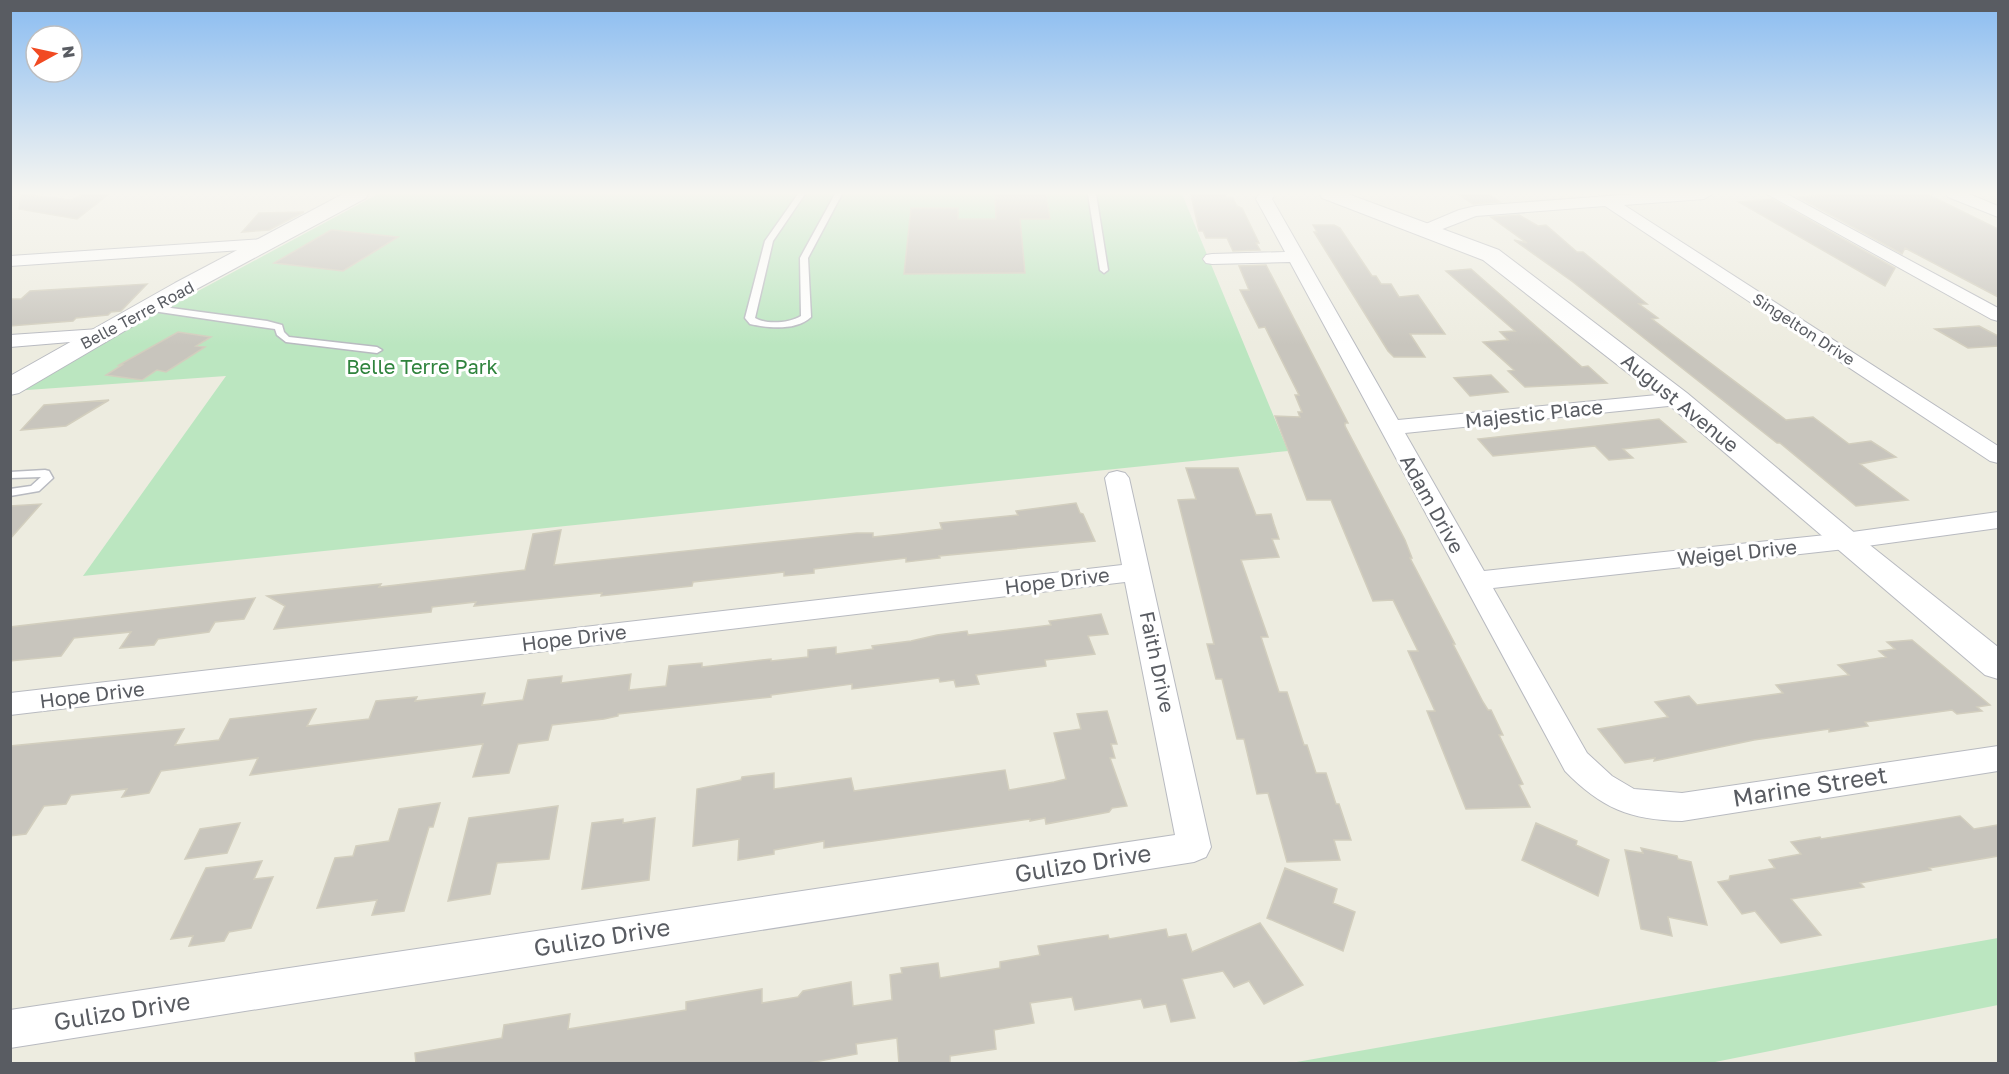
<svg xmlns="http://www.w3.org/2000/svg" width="2009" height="1074" font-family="'Golos Text',sans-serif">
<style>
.green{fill:#bbe6c0}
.building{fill:#c8c5bd;stroke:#d2cebe;stroke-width:1.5}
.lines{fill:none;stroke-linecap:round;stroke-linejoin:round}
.service-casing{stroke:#b8bac0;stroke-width:3}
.minor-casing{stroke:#b8bac0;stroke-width:2}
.tertiary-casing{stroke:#b8bac0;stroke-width:2}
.service{fill:#fff;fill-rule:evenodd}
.minor{fill:#fff;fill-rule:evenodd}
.tertiary{fill:#fff;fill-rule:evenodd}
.labels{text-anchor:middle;stroke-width:6;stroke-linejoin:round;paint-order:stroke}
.far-street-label{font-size:16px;fill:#595c62;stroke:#fff}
.park-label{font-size:20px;fill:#2f833d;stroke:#fff}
.street-label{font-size:20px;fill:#595c62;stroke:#fff}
.near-street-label{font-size:24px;fill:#595c62;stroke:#fff}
</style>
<rect width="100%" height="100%" fill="#edece0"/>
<!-- green -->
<path class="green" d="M378 194H1182L1288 451 83 576 226 376 13 391Z
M1998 938V1005L1710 1063H1291Z"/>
<!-- building -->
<path class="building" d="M21 194 71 200 84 194H109L77 219 19 209Z
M995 194H1046L1050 219H1020L1025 273 904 274 911 208H958V219H996Z
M1225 194 1226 197H1232L1237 206 1242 208 1259 243H1256L1260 250 1233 251 1227 238H1206L1203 231H1199L1191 195Z
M1458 194H1489L1500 202 1473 204Z
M1837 194H1927L1998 229V297L1905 248 1902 254 1798 197Z
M1772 199 1895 268 1885 286 1739 202Z
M304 212 269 230 242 232 259 213Z
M1519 215 1538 226 1546 225 1577 252H1583L1647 304H1639L1658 318 1652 319 1786 420 1813 417 1849 444 1871 441 1896 457 1860 464 1908 500 1856 506 1780 443H1777L1573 282 1514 240 1527 243 1491 217Z
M1313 225H1334L1340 228 1372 276H1376L1381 284H1391L1399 297 1418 295 1445 334H1410L1425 357H1394L1388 351 1314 232H1317Z
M331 230H333L398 237 343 271 274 263Z
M1266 265 1348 423H1345V426L1405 540 1412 558H1410L1455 644H1453L1483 702 1488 710H1491L1503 735H1499L1523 784 1519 785 1530 807 1466 809 1427 711H1435L1408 651H1418L1393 600 1373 601 1331 500H1307L1275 416 1300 417 1298 412H1302L1295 395H1299L1265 327 1259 328 1240 290H1249L1239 266Z
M1471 269 1582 367 1588 366 1607 383 1525 387 1508 371 1514 370 1483 342 1508 340 1500 332 1515 331 1446 271Z
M147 284 121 311 111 312 108 315 76 318 73 321 10 326V299H21L30 291Z
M1979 326 1998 336V346L1968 348 1935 329Z
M178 332 211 337 196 346 205 347 166 372 157 370 142 380 106 375 122 365H119Z
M1491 375 1508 392 1470 396 1454 378Z
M109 400 66 426 21 430 44 405Z
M1659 419 1686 442 1623 449 1633 458 1609 460 1595 446 1493 456 1478 439Z
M1186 468H1238L1256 515 1271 514 1274 524 1279 539H1272L1279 557 1241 560 1268 637H1261L1279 692H1287L1304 745H1307L1316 773H1326L1336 804H1339L1351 840H1334L1340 860 1287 862 1268 793 1257 794 1244 739H1237L1222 679H1216L1207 644H1214L1178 500 1196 499Z
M1076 503 1080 513 1083 514 1095 541 939 556 940 558 906 562V558L814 569V573L784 576V572L693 582 692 586 601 596 602 593 474 606 476 602 432 607 431 612 274 629 285 606 267 596 381 584 379 587 525 570 533 534 561 530 554 565 857 533H873V537L901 534 942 529 940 523 1018 515 1016 511Z
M41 504 10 539V506Z
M255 598 244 619 215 622 209 632 158 639 154 645 120 648 131 632 74 638 61 656 10 661V627Z
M1101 614 1108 634 1088 636 1095 654 1045 660 1046 666 976 675 979 684 956 687 954 680 940 682 939 678 852 689V684L771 695V697L618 714V716L604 719 552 725 548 740 518 744 509 773 473 777 483 744 250 775 258 758 161 771 149 793 122 797 127 789 71 795 66 804 44 806 26 834 10 836V746L184 729 175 745 219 740 230 719 316 709 307 726 369 719 376 701 417 697 415 701 485 693 482 705 523 700 528 680 562 676 561 683 631 674 629 690 666 686 669 666 702 663V667L771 659V661L808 657V650L836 647V654L873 649 872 646 911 641 937 635 967 631 968 635 1051 625 1049 621Z
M1912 640 1990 705 1977 707 1982 711 1957 714 1952 710 1865 722 1868 726 1829 732V729L1754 740 1654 761 1655 758 1625 763 1598 729 1668 717 1655 702 1689 696 1697 705 1783 693 1776 685 1849 675 1838 665 1886 657 1879 651 1895 649 1887 642Z
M1107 711 1117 744H1111L1115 758H1110L1127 806 1112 808 1109 812 1046 824 1045 818 1030 821V819L824 848V841L774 850V854L738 860 739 839 693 846 697 789 741 780 742 777 774 773V789L851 778 854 791 1005 770 1009 790 1054 782 1066 779 1054 733 1081 729 1077 714Z
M440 803 433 827H429L404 911 372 915 377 900 317 908 335 858 353 856 356 846 389 841 399 809Z
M558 806 549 859 497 863 490 894 448 901 469 818Z
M1960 816 1974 829 1998 825V856L1929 868 1931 870 1860 883 1864 887 1791 899 1821 935 1781 943 1755 911 1742 914 1718 882 1729 880 1730 876 1775 868 1769 860 1801 854 1791 842 1820 837 1821 839Z
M655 818 649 880 582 889 592 823 623 819V823Z
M240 823 227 853 185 859 200 829Z
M1536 823 1577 841 1576 845 1609 860 1598 896 1522 860Z
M1641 848 1677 856 1678 859 1691 862 1707 925 1668 917 1672 936 1641 929 1625 850 1643 853Z
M262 861 254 879 273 877 251 928 229 932 224 941 189 946 193 936 171 939 206 868Z
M1285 868 1337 889 1333 903 1355 912 1343 951 1267 918Z
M1260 923 1303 985 1264 1004 1249 981 1234 987 1223 971 1182 979 1195 1018 1171 1022 1166 1004 1144 1008 1141 999 1075 1010 1072 997 1030 1003 1034 1023 994 1030 996 1049 950 1056V1064H899L897 1038 856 1044 857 1054 804 1064H416L415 1053 502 1038 504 1025 570 1014 568 1029 686 1010V1002L762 989V1003L798 997 803 991 851 982 853 1006 892 1000 890 975 902 973 901 968 938 963 940 978 1000 968V962L1040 955 1038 946 1108 935 1109 939 1166 929 1168 937 1186 934 1192 952Z"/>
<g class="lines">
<defs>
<path id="service" d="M798 194H805L773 241 755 318C767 325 789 323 801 316L800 258 835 194H842L808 258 811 317C796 331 768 328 750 324L745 318 765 241Z
M1088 194H1096L1108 270 1104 273 1100 270Z
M149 305 267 321 282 325 284 332 289 337 377 347 382 350 377 353 286 342 277 335 275 329 146 310V306Z
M45 470 49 471 53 478 39 491 10 496V489L31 486 41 477 10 478V472Z"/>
<path id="minor" d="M1259 194H1275L1272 199 1398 420 1678 393 1686 394 1689 399 1686 404 1678 405 1405 433 1484 571 1845 533 1998 512V528L1845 549 1493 588 1587 753 1612 776 1634 789 1682 793 1998 746V771L1682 821C1630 820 1601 808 1565 771L1290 262 1212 264 1206 263 1203 259 1206 255 1212 254 1285 252 1256 199Z
M1635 194H1712L1704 199 1624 205 1998 446V463L1990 461 1605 206 1476 216 1427 235 1419 230 1421 226 1459 210 1476 206Z
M1767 194H1787L1998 308V321L1991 319Z
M1946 194H1969L1998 206V217L1948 197Z
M264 239 270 240 273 244 270 248 10 266V256Z
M99 329 106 331 109 335 106 339 10 347V335Z
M1117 471 1125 473 1129 478 1211 847 1206 857 1194 862 10 1048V1010L1175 835 1125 582 10 715V693L1122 565 1105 478 1109 473Z"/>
<path id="tertiary" d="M343 194H368L366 198 191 292 19 393 10 395V376L175 283Z
M1320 194H1348L1499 250 1687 393 1856 534 1998 647V679L1985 675 1669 405 1483 260 1322 198Z"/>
</defs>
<!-- service casing -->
<use href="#service" class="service-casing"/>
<!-- minor casing -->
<use href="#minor" class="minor-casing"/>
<!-- tertiary casing -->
<use href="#tertiary" class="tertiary-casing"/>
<!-- service -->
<use href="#service" class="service"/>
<!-- minor -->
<use href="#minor" class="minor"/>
<!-- tertiary -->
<use href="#tertiary" class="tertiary"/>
</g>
<!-- sky -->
<linearGradient id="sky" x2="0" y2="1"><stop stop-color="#8abcf1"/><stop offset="0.56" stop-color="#f7f6f1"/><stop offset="1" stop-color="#f7f6f1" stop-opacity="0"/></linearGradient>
<rect width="2009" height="345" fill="url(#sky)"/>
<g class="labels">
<!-- far-street labels -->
<g class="far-street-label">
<text transform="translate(137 315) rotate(-28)" y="6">Belle Terre Road</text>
<text transform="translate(1804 329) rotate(33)" y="6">Singelton Drive</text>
</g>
<!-- park labels -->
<g class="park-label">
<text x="422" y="374">Belle Terre Park</text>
</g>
<!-- street labels -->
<g class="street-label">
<text transform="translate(1680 403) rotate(39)" y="7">August Avenue</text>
<text transform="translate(1534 414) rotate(-6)" y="7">Majestic Place</text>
<text transform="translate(1432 504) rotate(61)" y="7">Adam Drive</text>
<text transform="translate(1737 553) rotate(-6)" y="7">Weigel Drive</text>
<text transform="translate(1057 581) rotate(-7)" y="7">Hope Drive</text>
<text transform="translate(574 638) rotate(-7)" y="7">Hope Drive</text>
<text transform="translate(1157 662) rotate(78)" y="7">Faith Drive</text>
<text transform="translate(92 695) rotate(-7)" y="7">Hope Drive</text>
</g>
<!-- near-street labels -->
<g class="near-street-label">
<text transform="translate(1810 787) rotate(-9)" y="8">Marine Street</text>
<text transform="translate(1083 864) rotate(-9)" y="8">Gulizo Drive</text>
<text transform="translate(602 938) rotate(-9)" y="8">Gulizo Drive</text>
<text transform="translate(122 1012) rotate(-9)" y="8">Gulizo Drive</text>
</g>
</g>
<!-- border -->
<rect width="2009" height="1074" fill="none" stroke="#595c62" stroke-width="24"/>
<!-- north arrow -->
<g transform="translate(54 54) rotate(82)"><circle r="28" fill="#ffffff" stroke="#bdbec0" stroke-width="1.5"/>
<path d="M0-4.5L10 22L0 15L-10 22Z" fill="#f14a22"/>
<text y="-9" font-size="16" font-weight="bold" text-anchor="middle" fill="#595c62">N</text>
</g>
</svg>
